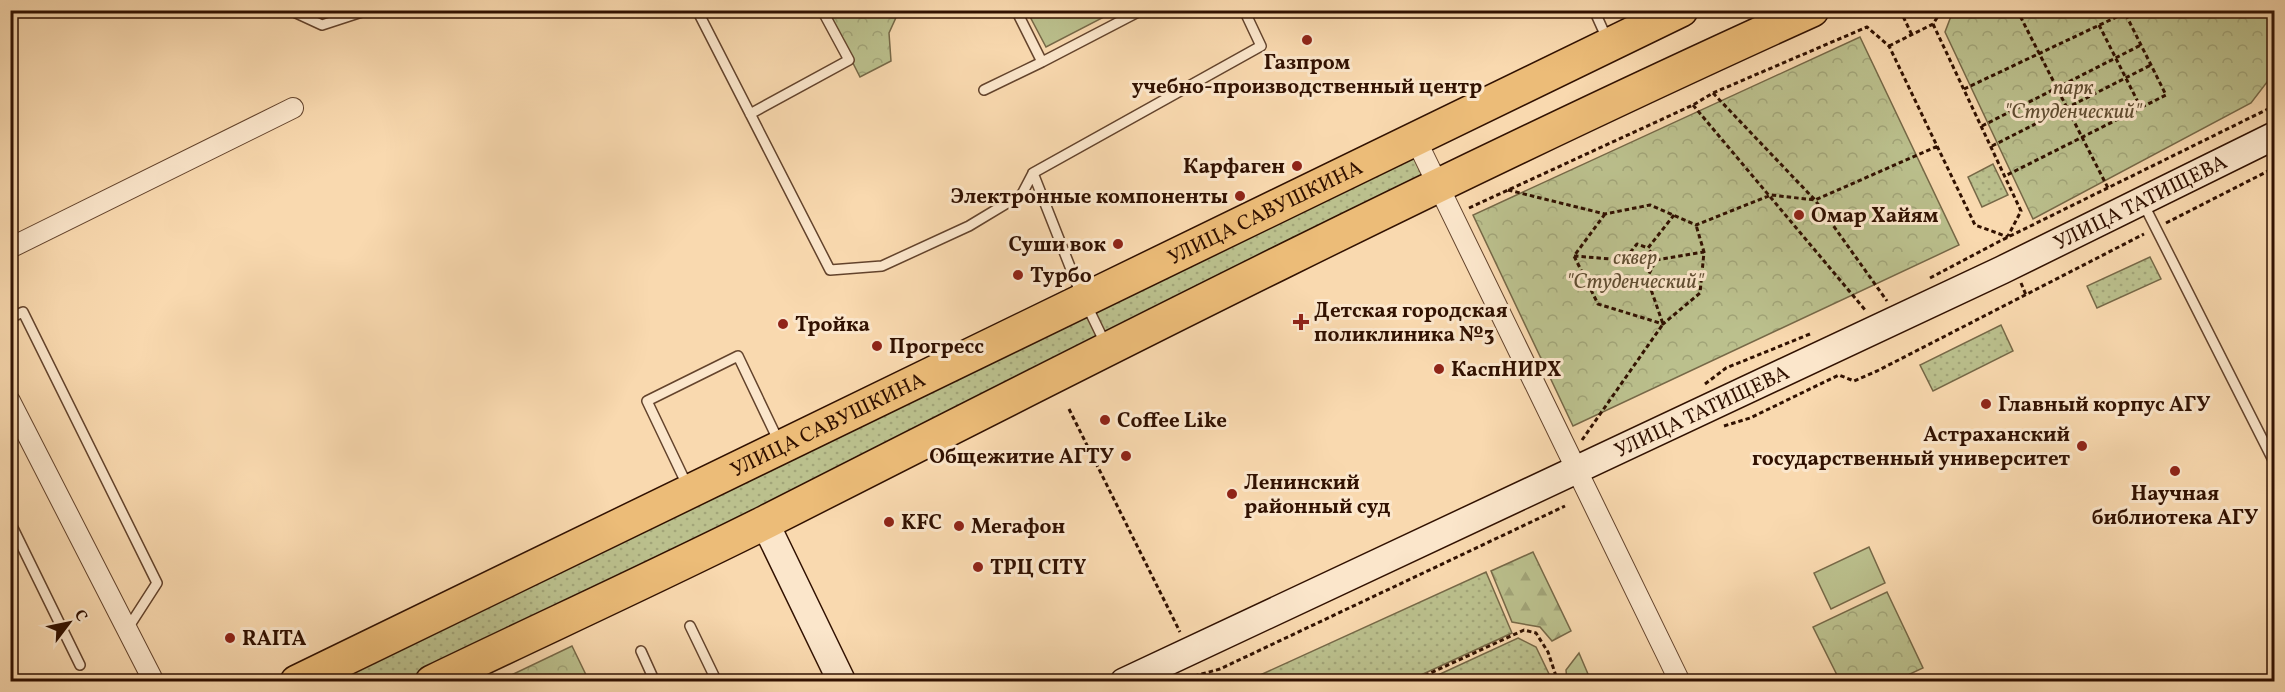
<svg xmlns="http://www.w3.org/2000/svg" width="2285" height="692" font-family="Vollkorn,serif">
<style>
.grass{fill:url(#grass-dots);stroke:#766847;stroke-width:1.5}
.forest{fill:url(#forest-firs);stroke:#766847;stroke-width:1.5}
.park{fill:url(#park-crowns);stroke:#766847;stroke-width:1.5}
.pitch{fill:#bbc08d;stroke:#766847;stroke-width:1.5}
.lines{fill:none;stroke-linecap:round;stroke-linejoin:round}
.lane-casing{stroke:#63432c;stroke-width:12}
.street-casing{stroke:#63432c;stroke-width:22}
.secondary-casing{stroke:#311101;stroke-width:30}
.highway-casing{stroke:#311101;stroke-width:36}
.path{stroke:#311101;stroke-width:3;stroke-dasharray:4.5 3;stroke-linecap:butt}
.lane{stroke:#fbe6cb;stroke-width:9}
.street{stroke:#fbe6cb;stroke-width:20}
.secondary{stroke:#fbe6cb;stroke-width:27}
.highway{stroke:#ecbc78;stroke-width:33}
.poi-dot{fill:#8f2418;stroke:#fbe6cb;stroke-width:2}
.labels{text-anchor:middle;stroke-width:6;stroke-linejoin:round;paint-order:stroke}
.poi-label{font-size:21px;font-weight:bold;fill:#311101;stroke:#fbe6cb;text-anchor:start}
.park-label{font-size:21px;font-style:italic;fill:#614e32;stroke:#fbe6cb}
.street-label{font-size:21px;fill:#311101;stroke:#fbe6cb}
</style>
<defs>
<pattern id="grass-dots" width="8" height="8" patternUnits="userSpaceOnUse" patternTransform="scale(1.5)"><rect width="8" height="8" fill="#bbc08d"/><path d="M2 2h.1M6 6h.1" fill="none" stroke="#a1a478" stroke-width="1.8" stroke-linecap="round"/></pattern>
<pattern id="forest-firs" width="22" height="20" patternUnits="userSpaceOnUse" patternTransform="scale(1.5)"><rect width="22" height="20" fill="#bbc08d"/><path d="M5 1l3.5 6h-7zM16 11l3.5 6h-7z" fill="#a1a478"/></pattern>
<pattern id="park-crowns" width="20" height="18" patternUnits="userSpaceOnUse" patternTransform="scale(1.5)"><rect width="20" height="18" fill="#bbc08d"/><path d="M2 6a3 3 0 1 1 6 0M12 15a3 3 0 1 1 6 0" fill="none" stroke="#a1a478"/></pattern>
</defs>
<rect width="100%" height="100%" fill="#f9d9af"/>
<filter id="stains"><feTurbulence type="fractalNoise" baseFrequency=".00333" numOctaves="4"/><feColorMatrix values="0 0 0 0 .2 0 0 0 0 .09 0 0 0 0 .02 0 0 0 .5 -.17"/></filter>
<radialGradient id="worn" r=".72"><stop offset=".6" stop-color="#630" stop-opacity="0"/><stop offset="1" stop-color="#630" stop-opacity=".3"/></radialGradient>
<!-- grass -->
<path class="grass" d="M1412 148 1428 181 425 681 298 682Z
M1993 164 2008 195 1982 207 1968 177Z
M2150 257 2161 279 2097 308 2087 286Z
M2001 325 2013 351 1933 391 1920 365Z
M1486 572 1512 633 1408 681 1353 682C1344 675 1327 677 1318 682L1247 681Z
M1518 638 1536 647 1549 674 1550 681H1425Z"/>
<!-- forest -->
<path class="forest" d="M1533 552 1571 631 1552 641 1540 627 1512 622 1491 571Z
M1579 653 1591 681H1567L1566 670Z"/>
<!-- park -->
<path class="park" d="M829 10 899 11 889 33 891 61 860 77 827 12Z
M1953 11H2274V73L2251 103 2033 219 1945 32Z
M1860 37 1959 245 1573 426 1473 215Z
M1887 592 1923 668 1895 681H1840L1813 627Z
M572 646 589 681H499Z"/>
<!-- pitch -->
<path class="pitch" d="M1027 11H1104L1106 16 1046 47Z
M1869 547 1885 583 1831 609 1814 573Z"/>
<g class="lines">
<defs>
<path id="lane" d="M295 10 296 13 322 25 368 10
M697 10 830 270 882 266 969 226 1022 194 1033 173
M1016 10 1042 62 1142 10
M1594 10 1608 41
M984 90 1042 62
M750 114 849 60 822 10
M2144 205 2274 462
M10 318 23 312 157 583 128 628
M1105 343 1078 287 1033 173 1261 46 1244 10
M688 487 647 401 738 356 779 442
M10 522 80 665
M690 626 717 682
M641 651 655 682"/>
<path id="street" d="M1416 140 1680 682
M10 248 293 108
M10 401 154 682"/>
<g id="secondary">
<path d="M765 523 842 682"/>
<path id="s1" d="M1124 682 2002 270 2274 136"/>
</g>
<g id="highway">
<path id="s2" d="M297 682 1681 10"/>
<path d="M432 682C544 628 656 577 766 522 1112 346 1458 170 1812 10"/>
</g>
</defs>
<!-- lane casing -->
<use href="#lane" class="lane-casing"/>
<!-- street casing -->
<use href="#street" class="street-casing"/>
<!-- secondary casing -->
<use href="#secondary" class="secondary-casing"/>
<!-- highway casing -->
<use href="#highway" class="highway-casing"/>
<!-- path -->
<path class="path" d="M1900 10 1912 35
M2017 10 2108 188
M1933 24 2021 211 2008 236
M2099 25 2141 108
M1889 46 1933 24 1942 10
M1964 89 2125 13 2166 95 2005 176
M1713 93 1815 200 1887 301
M1693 105 1866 311
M1982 126 2141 45
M1992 146 2151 65
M1508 190 1605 214 1650 205 1696 225 1771 195 1815 200 1938 146
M1469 208 1693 105 1713 93 1867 27 1889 46 1975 225 2008 237
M1605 214 1574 256 1598 304 1663 324 1700 293 1704 252 1696 225
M2166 223 2274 168
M1574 256 1624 260 1637 244 1648 248
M1656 260 1704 252
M1930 278 2000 241 2274 106
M2021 283 2026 295
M1705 384 1726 368 1810 334
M1069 409 1180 632
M1724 426 1750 418 1839 375 1854 381 1877 371 2144 234
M1582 440 1663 324 1647 278 1656 260 1648 248 1674 215
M1187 678 1220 669 1565 506
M1411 682 1524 630 1536 633 1548 652 1558 682"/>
<!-- lane -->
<use href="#lane" class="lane"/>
<!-- street -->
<use href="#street" class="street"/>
<!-- secondary -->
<use href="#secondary" class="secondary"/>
<!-- highway -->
<use href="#highway" class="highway"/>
</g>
<!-- markers -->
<g class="poi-dot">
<circle cx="1307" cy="40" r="6"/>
<circle cx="1297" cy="166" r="6"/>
<circle cx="1240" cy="196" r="6"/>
<circle cx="1799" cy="215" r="6"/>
<circle cx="1118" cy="244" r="6"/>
<circle cx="1018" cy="275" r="6"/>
<path d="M1298 313h6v6h6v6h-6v6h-6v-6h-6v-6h6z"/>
<circle cx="783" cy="324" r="6"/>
<circle cx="877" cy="346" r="6"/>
<circle cx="1439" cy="369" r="6"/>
<circle cx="1986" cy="404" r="6"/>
<circle cx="1105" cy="420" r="6"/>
<circle cx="2082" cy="446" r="6"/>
<circle cx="1126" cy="456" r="6"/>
<circle cx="2175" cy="471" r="6"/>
<circle cx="1232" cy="494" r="6"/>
<circle cx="889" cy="522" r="6"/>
<circle cx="959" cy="526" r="6"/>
<circle cx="978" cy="567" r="6"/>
<circle cx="230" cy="638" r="6"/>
</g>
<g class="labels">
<!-- poi labels -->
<g class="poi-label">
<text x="1307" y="69" text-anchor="middle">Газпром<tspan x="1307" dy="24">учебно-производственный центр</tspan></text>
<text x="1285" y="173" text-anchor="end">Карфаген</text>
<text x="1228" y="203" text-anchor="end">Электронные компоненты</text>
<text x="1811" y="222">Омар Хайям</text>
<text x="1106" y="251" text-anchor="end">Суши вок</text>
<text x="1030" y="282">Турбо</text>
<text x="1314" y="317">Детская городская<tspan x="1314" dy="24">поликлиника №3</tspan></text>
<text x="795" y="331">Тройка</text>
<text x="889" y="353">Прогресс</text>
<text x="1451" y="376">КаспНИРХ</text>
<text x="1998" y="411">Главный корпус АГУ</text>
<text x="1117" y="427">Coffee Like</text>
<text x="2070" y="441" text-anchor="end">Астраханский<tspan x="2070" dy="24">государственный университет</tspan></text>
<text x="1114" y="463" text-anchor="end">Общежитие АГТУ</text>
<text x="1244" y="489">Ленинский<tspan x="1244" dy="24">районный суд</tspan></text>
<text x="2175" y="500" text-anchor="middle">Научная<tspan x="2175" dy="24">библиотека АГУ</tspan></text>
<text x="901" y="529">KFC</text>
<text x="971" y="533">Мегафон</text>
<text x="990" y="574">ТРЦ CITY</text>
<text x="242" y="645">RAITA</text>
</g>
<!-- park labels -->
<g class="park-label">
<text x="2073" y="94">парк<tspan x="2073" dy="24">"Студенческий"</tspan></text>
<text x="1635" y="264">сквер<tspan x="1635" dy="24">"Студенческий"</tspan></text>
</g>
<!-- street labels -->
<g class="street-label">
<text dy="7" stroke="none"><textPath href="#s1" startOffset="1124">УЛИЦА ТАТИЩЕВА</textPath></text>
<text dy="7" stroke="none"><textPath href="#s2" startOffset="1076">УЛИЦА САВУШКИНА</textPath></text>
<text dy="7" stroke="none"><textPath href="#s1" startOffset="638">УЛИЦА ТАТИЩЕВА</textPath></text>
<text dy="7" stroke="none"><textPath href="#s2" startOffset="590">УЛИЦА САВУШКИНА</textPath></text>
</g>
</g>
<!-- margin -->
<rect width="2285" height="692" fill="none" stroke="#f9d9af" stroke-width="36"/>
<rect x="12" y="12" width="2261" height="668" fill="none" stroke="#311101" stroke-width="3"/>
<rect x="18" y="18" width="2249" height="656" fill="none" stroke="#311101" stroke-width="1.5"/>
<!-- north arrow -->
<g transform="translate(69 623) rotate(58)" stroke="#fbe6cb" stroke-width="4.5" paint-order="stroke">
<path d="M0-4.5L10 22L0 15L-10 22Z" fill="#311101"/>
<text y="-9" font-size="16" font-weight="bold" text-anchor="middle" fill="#311101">С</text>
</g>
<rect width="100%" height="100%" filter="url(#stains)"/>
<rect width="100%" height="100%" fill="url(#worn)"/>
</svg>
